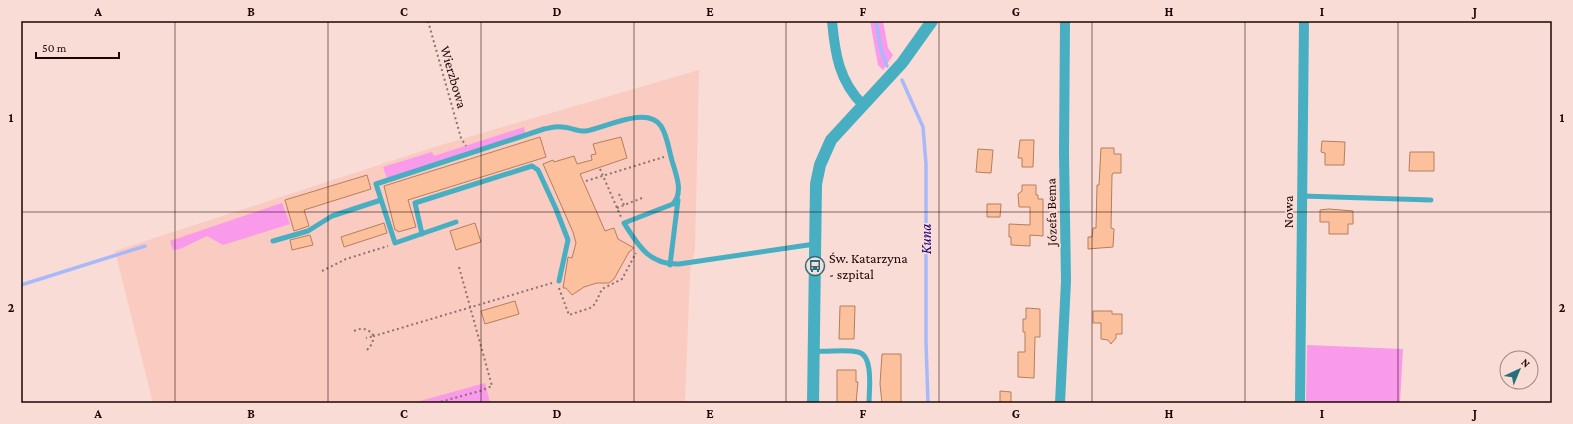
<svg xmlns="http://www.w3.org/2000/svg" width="1573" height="424" font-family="'Crimson Pro',serif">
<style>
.built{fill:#facbc0}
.green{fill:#f99aea}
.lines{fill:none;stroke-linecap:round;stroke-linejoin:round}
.stream{stroke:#a8b9fa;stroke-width:3.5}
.building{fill:#fcc19c;stroke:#b57e5c}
.path{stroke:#8c726d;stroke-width:2;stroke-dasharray:2 3;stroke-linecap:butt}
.service{stroke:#48aec2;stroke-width:5}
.minor{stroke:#48aec2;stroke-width:10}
.tertiary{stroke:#48aec2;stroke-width:12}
.grid{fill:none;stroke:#1d0604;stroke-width:1;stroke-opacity:0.55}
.labels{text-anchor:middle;stroke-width:3.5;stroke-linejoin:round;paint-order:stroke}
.street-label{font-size:14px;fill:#1d0604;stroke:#f9dcd5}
.poi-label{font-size:14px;fill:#1d0604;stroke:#f9dcd5;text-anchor:start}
.water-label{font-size:15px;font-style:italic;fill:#1b0387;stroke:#f9dcd5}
.neatline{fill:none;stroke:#1d0604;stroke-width:1.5}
.grid-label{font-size:13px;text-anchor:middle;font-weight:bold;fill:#1d0604}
</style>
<rect width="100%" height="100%" fill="#f9dcd5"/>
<!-- built -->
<path class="built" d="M699 70 695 249 690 272 685 403H153L115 251 431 148Z"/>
<!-- green -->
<path class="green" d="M870 21H883L888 48 893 55 883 70 878 65Z
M524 127 525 133 402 174 387 178 383 167 432 152 434 156Z
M282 203 290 224 223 245 207 236 180 249 173 250 170 241Z
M1307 345 1403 349 1400 403H1306Z
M485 383 490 403H413Z"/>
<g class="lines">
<!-- stream -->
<path class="stream" d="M876 21 881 50 887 66
M902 80 923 127 926 164V343L928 403
M21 285 145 246"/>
</g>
<!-- building -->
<path class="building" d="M540 137 546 157 408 200 416 227 398 232 397 230H395L384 186Z
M621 137 627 158 580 174 605 231 614 228 618 239 634 248 629 252 614 279 609 283H597L584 287 572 295 566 288H563L568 257 572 258 576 243 573 232 543 164 553 160 554 162 574 156 577 164 592 160 591 155 596 154 593 144Z
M1020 140H1034L1033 167H1022V158H1018Z
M1322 141 1345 142 1344 165H1325V153L1321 152Z
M1101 148H1114V154H1121V173H1113L1112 175 1111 228 1114 229 1113 247 1088 249V237H1092L1093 228H1096L1097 185H1099Z
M978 149 993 150 991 173 976 172Z
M1410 152H1434V171H1409Z
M367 175 371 189 304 210 309 226 294 231 285 200Z
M1022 185H1036V195H1038V199H1043V236L1030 235V246L1011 245V237H1009V224L1030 225V207H1019L1018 194 1022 191Z
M987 204H1001L1000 217H987Z
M1329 209 1353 211V224H1348V234H1329V222H1320V210Z
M384 223 387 233 344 247 341 237Z
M475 223 481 242 456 250 450 231Z
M310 235 313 245 292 250 290 240Z
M515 301 519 314 485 324 481 311Z
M840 306H855L854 339H839Z
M1026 308 1040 309V337H1035L1034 378 1018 377V352H1025V332H1023V319H1026Z
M1093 311H1112V314H1122V334H1116V338L1111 344 1108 340 1101 339V323H1093Z
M882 354H901V403H882L880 384Z
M837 370H856V382H858L856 403H837Z
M1000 391 1011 392V403H1000Z"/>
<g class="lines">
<!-- path -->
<path class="path" d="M428 21 461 138 466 146
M600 169 621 217
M586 181 664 157
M619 194 624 205
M617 208 642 198
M322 271 346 259 388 246
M559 288 569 315 590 308 595 304 602 289 622 279 636 253
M354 331C362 327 369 329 374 336L366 338
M367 350 372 344 374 336 552 283
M436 403 480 391 492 386 459 267"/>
<!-- service -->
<path class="service" d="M1302 196 1431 200
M456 222 395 243 376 184 544 129C550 128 556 126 562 127 570 127 578 132 586 131 605 128 647 105 661 126 668 137 669 152 673 164 677 177 683 193 673 204L624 223C638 245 649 265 679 264L815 244
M422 234 415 203 532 166 538 170 556 209 568 240 559 281
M273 241 308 231 332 216 381 200
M670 265 678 200
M815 351C829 352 845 349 858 352 874 355 869 391 869 403"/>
<!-- minor -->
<path class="minor" d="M832 21C835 54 839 81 863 105
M1060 403 1066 281 1064 153 1065 21
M1300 403 1304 21"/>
<!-- tertiary -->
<path class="tertiary" d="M813 403 816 184 820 165 831 140 902 63 932 21"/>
</g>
<!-- grid -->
<path class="grid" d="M175 21V403M328 21V403M481 21V403M634 21V403M786 21V403M939 21V403M1092 21V403M1245 21V403M1398 21V403M21 212H1552"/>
<!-- icons -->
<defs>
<symbol id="bus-ring" viewBox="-11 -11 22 22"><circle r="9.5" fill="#f9dcd5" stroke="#286f7d" stroke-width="1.5"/><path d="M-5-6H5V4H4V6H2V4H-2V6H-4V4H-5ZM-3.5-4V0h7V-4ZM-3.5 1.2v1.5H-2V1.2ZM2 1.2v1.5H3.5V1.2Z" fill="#286f7d"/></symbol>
</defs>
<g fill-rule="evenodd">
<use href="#bus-ring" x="804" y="255" width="22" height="22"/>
</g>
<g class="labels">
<!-- street labels -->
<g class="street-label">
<text transform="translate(454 77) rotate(74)" y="5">Wierzbowa</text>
<text transform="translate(1051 212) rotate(-91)" y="5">Józefa Bema</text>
<text transform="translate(1288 212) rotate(-90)" y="5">Nowa</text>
</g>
<!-- poi labels -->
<g class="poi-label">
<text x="829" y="263">Św. Katarzyna<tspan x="829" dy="16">- szpital</tspan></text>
</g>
<!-- water labels -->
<g class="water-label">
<text transform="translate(926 239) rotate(-90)" y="5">Kuna</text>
</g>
</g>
<!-- border -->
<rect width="1573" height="424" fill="none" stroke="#f9dcd5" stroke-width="44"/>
<!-- north arrow -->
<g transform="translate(1519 370) rotate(44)"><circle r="19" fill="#f9dcd5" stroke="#a18681"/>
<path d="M0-3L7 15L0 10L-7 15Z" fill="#286f7d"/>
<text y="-6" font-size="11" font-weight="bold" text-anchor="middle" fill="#1d0604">N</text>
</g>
<!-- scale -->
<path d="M36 52v6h83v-6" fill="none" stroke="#1d0604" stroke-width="2"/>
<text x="42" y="52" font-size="12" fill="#1d0604" stroke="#f9dcd5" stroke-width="3" paint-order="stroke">50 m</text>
<rect x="22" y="22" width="1529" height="380" class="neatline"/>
<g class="grid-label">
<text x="98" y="16">A</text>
<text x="251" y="16">B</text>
<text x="404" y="16">C</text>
<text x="557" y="16">D</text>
<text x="710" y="16">E</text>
<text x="863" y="16">F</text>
<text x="1016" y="16">G</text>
<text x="1169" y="16">H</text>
<text x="1322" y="16">I</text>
<text x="1475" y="16">J</text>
<text x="11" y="122">1</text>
<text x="1562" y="122">1</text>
<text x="11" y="312">2</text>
<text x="1562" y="312">2</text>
<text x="98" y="418">A</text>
<text x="251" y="418">B</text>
<text x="404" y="418">C</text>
<text x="557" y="418">D</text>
<text x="710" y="418">E</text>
<text x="863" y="418">F</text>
<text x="1016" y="418">G</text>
<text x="1169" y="418">H</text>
<text x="1322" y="418">I</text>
<text x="1475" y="418">J</text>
</g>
</svg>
